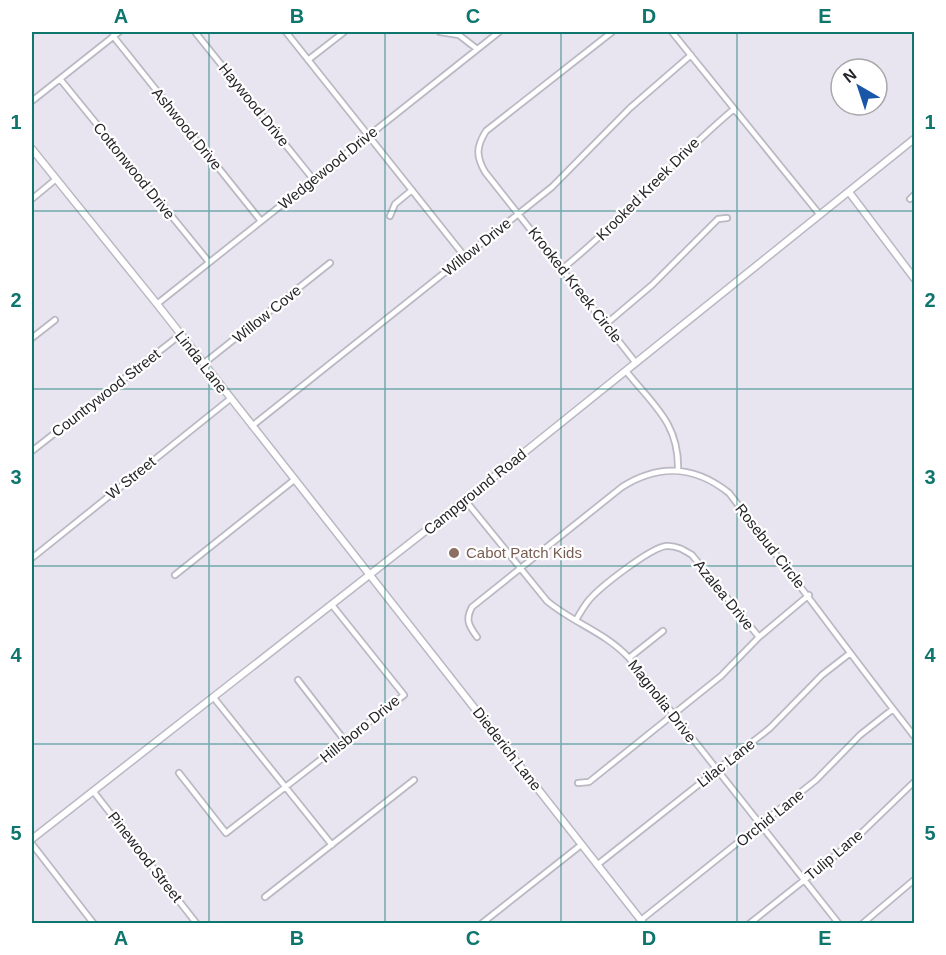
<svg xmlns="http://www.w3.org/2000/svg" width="946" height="955" font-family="Helvetica,sans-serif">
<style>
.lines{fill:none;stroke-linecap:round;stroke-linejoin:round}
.street-casing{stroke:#bab8c3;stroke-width:8}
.secondary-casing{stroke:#bab8c3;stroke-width:9}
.street{stroke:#fff;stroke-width:4.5}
.secondary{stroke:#fff;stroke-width:6}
.grid{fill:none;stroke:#0f766e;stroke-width:1.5;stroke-opacity:0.55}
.education-dot{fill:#8d6e63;stroke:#fff;stroke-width:2}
.labels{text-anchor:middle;stroke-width:4.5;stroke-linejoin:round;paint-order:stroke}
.street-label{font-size:15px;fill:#252428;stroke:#fff}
.education-label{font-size:15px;fill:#785e54;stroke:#fff;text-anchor:start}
.neatline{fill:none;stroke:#0f766e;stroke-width:2}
.grid-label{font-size:20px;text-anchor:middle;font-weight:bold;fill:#0f766e}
</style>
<rect width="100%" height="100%" fill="#e8e5f1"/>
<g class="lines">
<defs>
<path id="street" d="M195 32 313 179
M286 32 465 257
M440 32 459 35 477 49
M612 32 486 131C476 147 476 156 485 172L636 363
M672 32 820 215
M113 36 261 221
M308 60 344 32
M60 79 209 262
M32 101 119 32
M32 199 56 179
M910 199 914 195
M390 216 395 204 412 190
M562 269C623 220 674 159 734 109
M157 304 499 32
M606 324 652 285 718 219 727 218
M32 338 55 320
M203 364 330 263
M626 371C653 405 679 423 678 469
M252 426 552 187 630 108 691 55
M32 451 180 335
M465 500 547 601C573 623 605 632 629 658L839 924
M32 558 230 399
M175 575 294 480
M576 620C580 613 584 606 589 600 600 587 650 548 666 546 676 545 684 550 692 555L759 637
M477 637C469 626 465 620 472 607L622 487C660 463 695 466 729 493 792 574 851 656 914 736
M629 658 663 631
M298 680 345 741
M214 698 332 845
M179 773 226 833 404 695 332 605
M578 783 589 782 721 676 759 637 809 595
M93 791 197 924
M32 844 94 924
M597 865 770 728 822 675 849 654
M265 897 414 780
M641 920 816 780 860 735 893 709
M481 924 581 845
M749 924 852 842 914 782
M862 924 914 880"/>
<path id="secondary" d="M32 149 157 304 644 924
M849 192 914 278
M32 839 465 500 914 139"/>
</defs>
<!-- street casing -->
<use href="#street" class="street-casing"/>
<!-- secondary casing -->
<use href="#secondary" class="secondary-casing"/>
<!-- street -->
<use href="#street" class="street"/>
<!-- secondary -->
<use href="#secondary" class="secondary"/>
</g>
<!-- grid -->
<path class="grid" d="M209 32V924M385 32V924M561 32V924M737 32V924M32 211H914M32 389H914M32 566H914M32 744H914"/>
<!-- markers -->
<circle class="education-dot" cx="454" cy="553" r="6"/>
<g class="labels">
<!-- street labels -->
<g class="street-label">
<text transform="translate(254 105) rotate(51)" y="5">Haywood Drive</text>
<text transform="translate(187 129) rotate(51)" y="5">Ashwood Drive</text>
<text transform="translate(328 168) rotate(-39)" y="5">Wedgewood Drive</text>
<text transform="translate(134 171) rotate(51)" y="5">Cottonwood Drive</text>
<text transform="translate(648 189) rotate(-45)" y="5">Krooked Kreek Drive</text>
<text transform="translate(477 247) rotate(-39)" y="5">Willow Drive</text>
<text transform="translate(575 285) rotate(52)" y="5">Krooked Kreek Circle</text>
<text transform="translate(267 314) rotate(-39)" y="5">Willow Cove</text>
<text transform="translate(201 362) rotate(52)" y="5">Linda Lane</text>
<text transform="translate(106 393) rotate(-38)" y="5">Countrywood Street</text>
<text transform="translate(131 478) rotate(-39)" y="5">W Street</text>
<text transform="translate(475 492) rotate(-39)" y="5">Campground Road</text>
<text transform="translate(770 546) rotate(52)" y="5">Rosebud Circle</text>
<text transform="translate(724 595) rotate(51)" y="5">Azalea Drive</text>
<text transform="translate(662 701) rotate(52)" y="5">Magnolia Drive</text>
<text transform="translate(360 729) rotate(-39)" y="5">Hillsboro Drive</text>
<text transform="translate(507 749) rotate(52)" y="5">Diederich Lane</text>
<text transform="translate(726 763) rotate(-38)" y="5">Lilac Lane</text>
<text transform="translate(770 818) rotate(-39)" y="5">Orchid Lane</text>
<text transform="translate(834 855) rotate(-40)" y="5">Tulip Lane</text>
<text transform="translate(145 857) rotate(52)" y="5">Pinewood Street</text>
</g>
<!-- education labels -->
<g class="education-label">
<text x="466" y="558">Cabot Patch Kids</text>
</g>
</g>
<!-- border -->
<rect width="946" height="955" fill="none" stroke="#ffffff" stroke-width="66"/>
<!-- north arrow -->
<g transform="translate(859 87) rotate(321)"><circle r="28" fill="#ffffff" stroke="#a8a7a9" stroke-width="1.5"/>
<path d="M0-4.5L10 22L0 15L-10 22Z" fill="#1956a7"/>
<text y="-9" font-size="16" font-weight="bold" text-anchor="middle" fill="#252428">N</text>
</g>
<rect x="33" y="33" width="880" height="889" class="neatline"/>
<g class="grid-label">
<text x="121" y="23">A</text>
<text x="297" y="23">B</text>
<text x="473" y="23">C</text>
<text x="649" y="23">D</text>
<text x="825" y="23">E</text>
<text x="16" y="129">1</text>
<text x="930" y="129">1</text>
<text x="16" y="307">2</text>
<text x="930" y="307">2</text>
<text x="16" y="484">3</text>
<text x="930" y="484">3</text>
<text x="16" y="662">4</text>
<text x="930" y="662">4</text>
<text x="16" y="840">5</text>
<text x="930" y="840">5</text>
<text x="121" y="945">A</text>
<text x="297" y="945">B</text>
<text x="473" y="945">C</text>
<text x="649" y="945">D</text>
<text x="825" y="945">E</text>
</g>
</svg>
